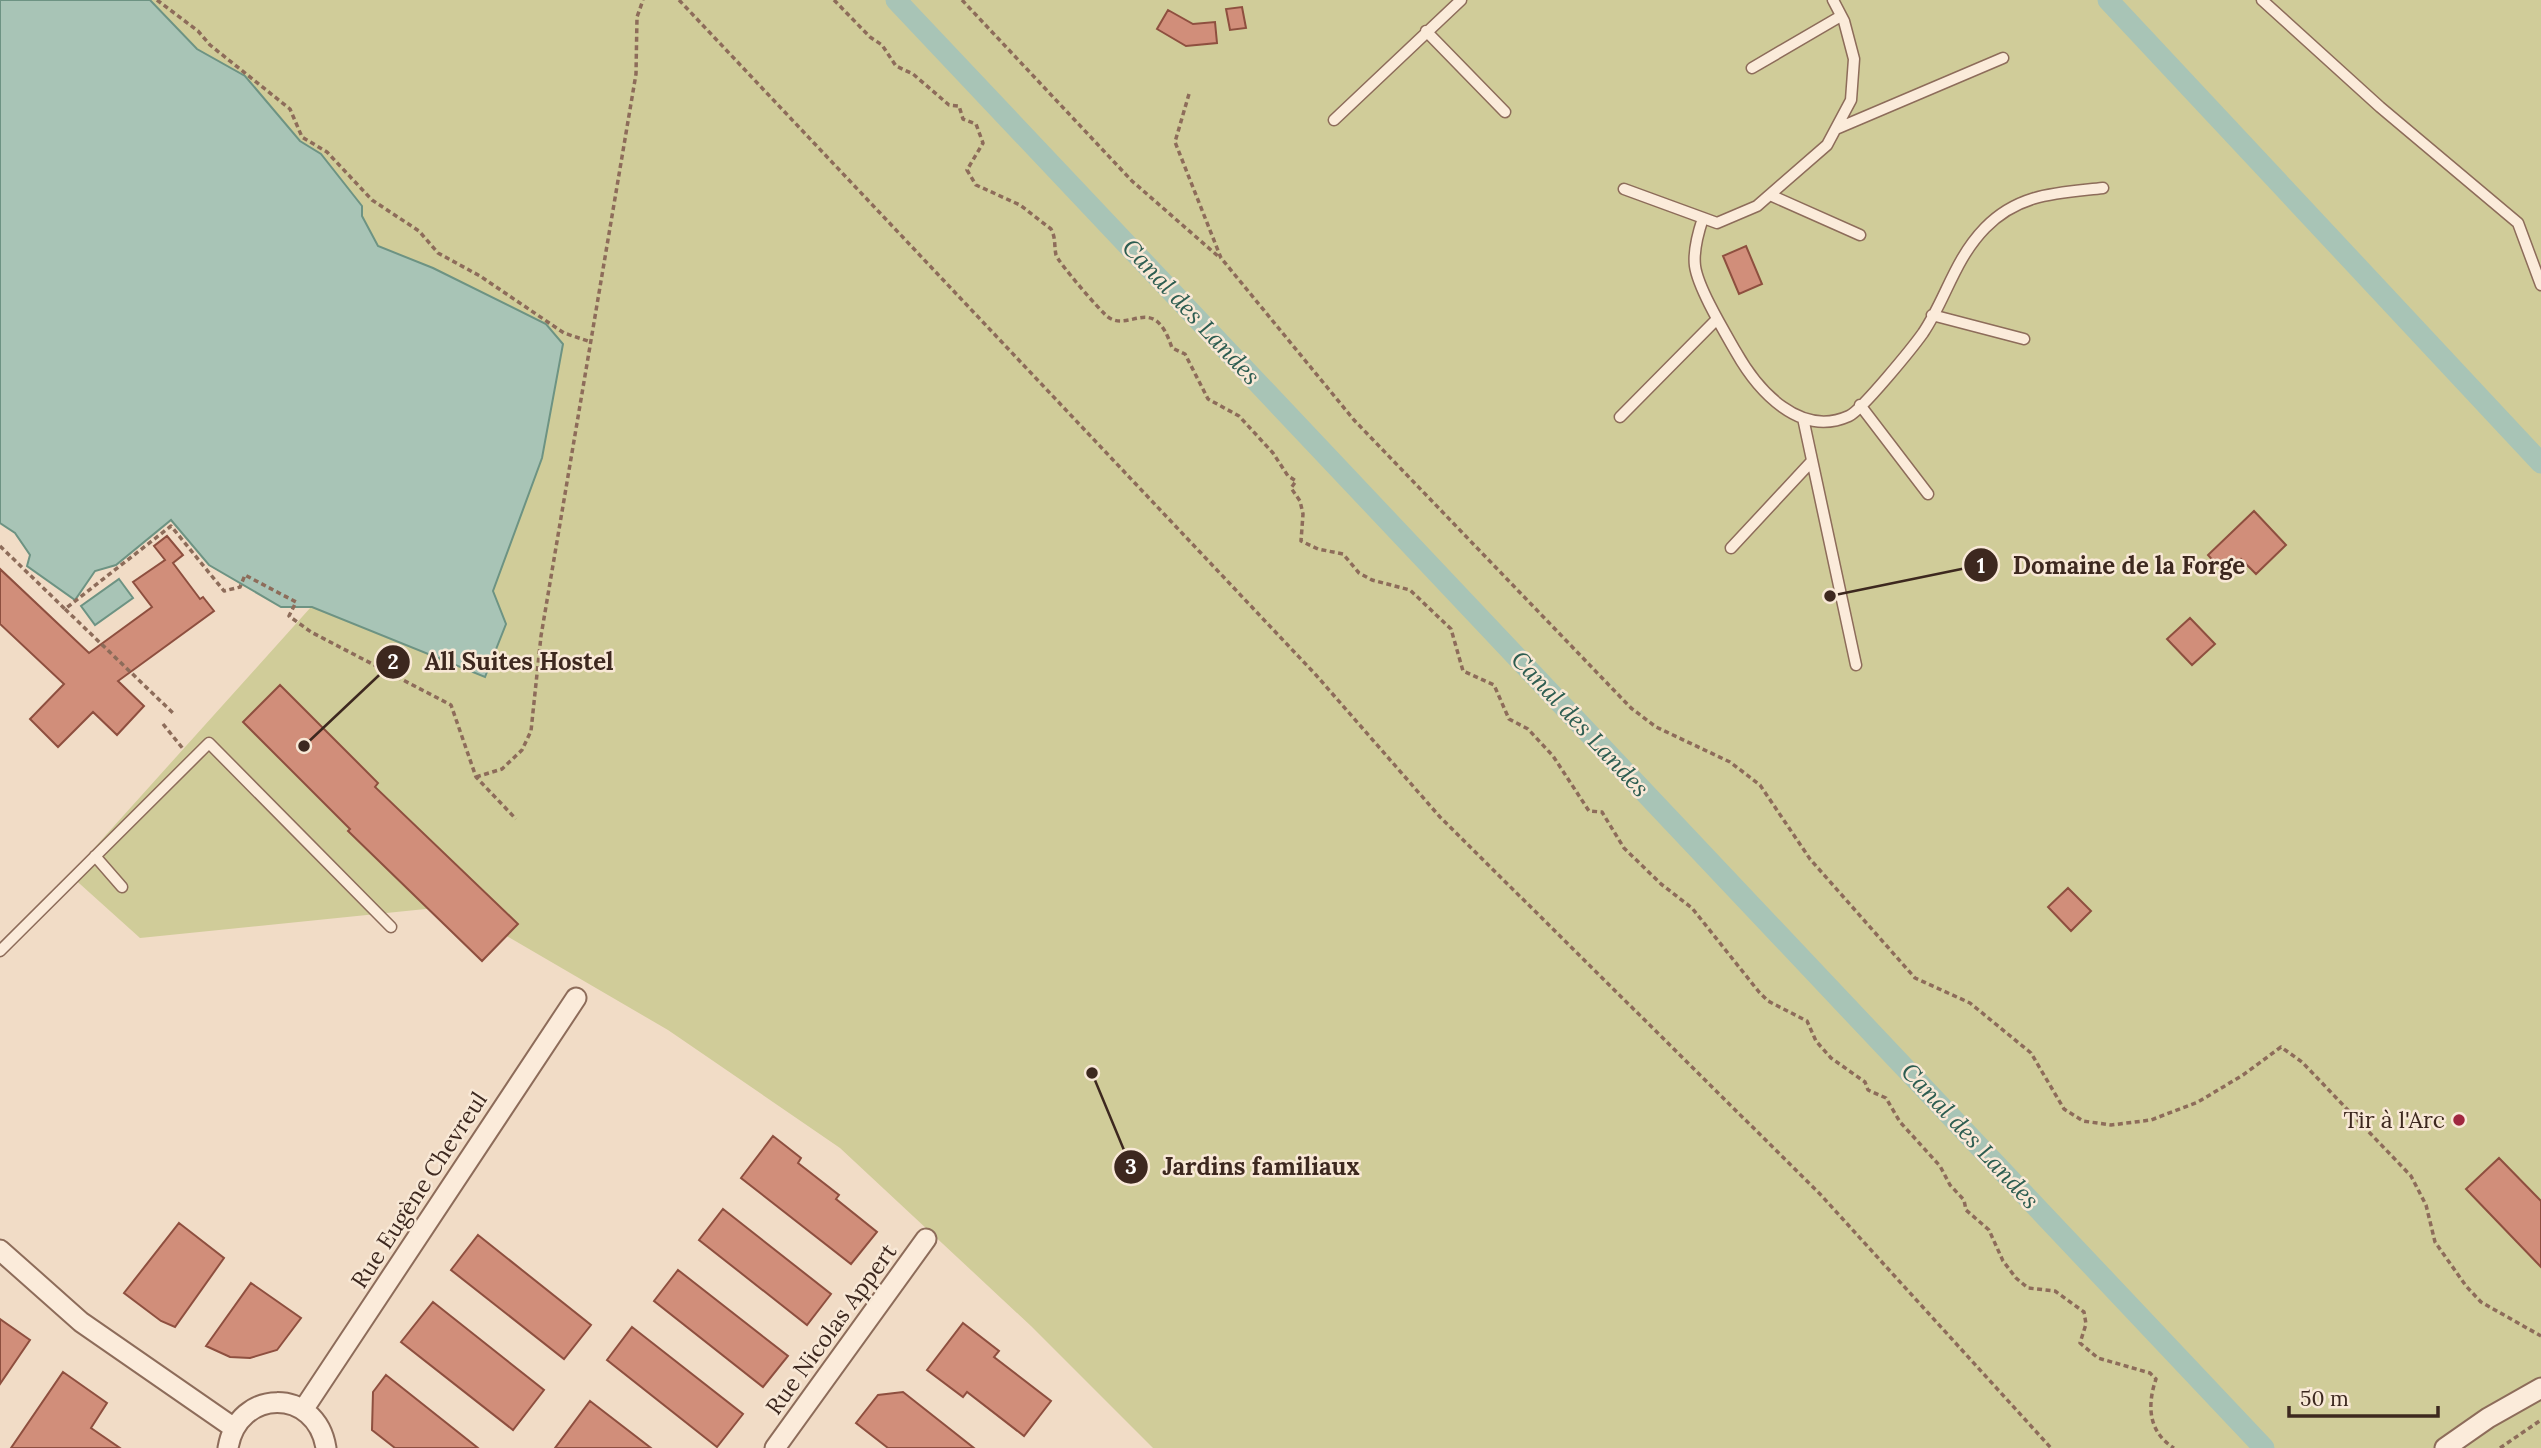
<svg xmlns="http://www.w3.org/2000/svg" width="2541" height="1448" font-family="Lora,serif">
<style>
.green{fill:#d0cc99}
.water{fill:#a8c4b6;stroke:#6d9383;stroke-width:2}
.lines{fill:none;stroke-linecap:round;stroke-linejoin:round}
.canal{stroke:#a8c4b6;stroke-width:21}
.building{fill:#d18e7a;stroke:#8e4f3f;stroke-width:2}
.lane-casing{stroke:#8d6c5a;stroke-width:13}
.street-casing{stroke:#8d6c5a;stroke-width:23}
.path{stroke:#8d6c5a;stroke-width:3.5;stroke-dasharray:5 3.5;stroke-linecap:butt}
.lane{stroke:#fbebda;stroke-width:10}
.street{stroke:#fbebda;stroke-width:19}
.poi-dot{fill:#a0273f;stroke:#f8e8d6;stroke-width:2.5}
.labels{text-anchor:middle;stroke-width:5;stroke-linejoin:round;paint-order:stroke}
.poi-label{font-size:23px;fill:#3d281f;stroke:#f8e8d6;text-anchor:end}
.street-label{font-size:23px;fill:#3d281f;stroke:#f8e8d6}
.water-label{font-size:24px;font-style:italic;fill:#2d5d51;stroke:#f8e8d6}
.leader{fill:none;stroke:#3d281f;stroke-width:2.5}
.callout-dot{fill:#3d281f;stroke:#f8e8d6;stroke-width:2.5}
.mark-label{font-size:21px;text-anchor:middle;font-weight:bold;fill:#fff}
.callout-label{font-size:24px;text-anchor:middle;font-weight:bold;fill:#3d281f;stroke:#f8e8d6;stroke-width:5;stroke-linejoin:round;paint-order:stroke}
</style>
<rect width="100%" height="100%" fill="#f1dcc6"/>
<!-- green -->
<path class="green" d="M150 0H2541V1448H1153L1031 1326 840 1148 668 1030 455 906 140 938 70 875 311 607 485 677 506 624 493 591 542 458 433 268 378 246 340 179 321 154 301 141 245 76 197 49Z"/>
<!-- water -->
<path class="water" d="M0 0H150L197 49 245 76 300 141 321 154 362 206V216L378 246 433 268 546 324 563 344 542 458 493 591 506 624 485 677 312 607H281L209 565 171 520 116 565 95 571 75 600 27 566 30 555 15 533 0 523Z
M119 579 133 598 95 625 81 606Z"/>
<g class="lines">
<!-- canal -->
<path class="canal" d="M896 0 2264 1448
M2108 0 2541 463"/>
</g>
<!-- building -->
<path class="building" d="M1242 7 1246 28 1230 30 1226 9Z
M1168 10 1193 24 1215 22 1217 43 1186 46 1157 29Z
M1746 246 1762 284 1739 294 1723 256Z
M2254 511 2286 545 2256 574 2241 559 2225 574 2208 555Z
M167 536 183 555 173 563 200 599 203 597 214 611 118 681 144 706 117 735 93 712 58 747 30 719 64 684 0 624V569L89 653 152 607 133 582 165 560 154 546Z
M2190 618 2215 644 2192 665 2167 639Z
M280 685 378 783 375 787 518 924 482 961 348 831 350 829 243 722Z
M2068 888 2091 911 2071 931 2048 907Z
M773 1136 801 1158 798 1163 839 1195 836 1199 877 1232 851 1264 741 1178Z
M2499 1158 2541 1201V1267L2466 1189Z
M723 1209 831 1294 807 1325 699 1240Z
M179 1223 224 1258 175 1327 161 1321 124 1293Z
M478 1235 591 1325 564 1359 451 1270Z
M678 1270 788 1356 763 1387 654 1301Z
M251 1283 301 1318 277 1350 250 1358 230 1357 206 1346Z
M433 1302 544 1390 513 1430 401 1342Z
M0 1319 30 1340 0 1384Z
M963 1323 999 1351 994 1357 1051 1401 1024 1436 967 1392 963 1397 927 1370Z
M632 1327 743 1414 717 1447 607 1360Z
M63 1372 107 1403 91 1428 120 1448H11Z
M386 1375 478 1448H395L372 1430 373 1392Z
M903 1392 974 1448H888L856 1423 878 1395Z
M590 1401 651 1448H555Z"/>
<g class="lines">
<defs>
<path id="lane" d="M2262 0 2380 107 2518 223 2541 285
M1426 31 1505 112
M1752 68 1841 16
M1334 120 1461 0
M1836 129 2003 58
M1624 189 1717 223 1757 206 1827 145 1851 100 1854 59 1844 21 1833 0
M1770 195 1860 235
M1703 218C1698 233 1693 250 1695 266 1698 288 1724 331 1736 352 1758 391 1800 438 1849 416 1862 410 1913 347 1923 333 1946 299 1954 260 1985 228 2019 193 2058 193 2103 188
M1932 315 2024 339
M1860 405 1928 494
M1620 417 1717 319
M1803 418 1856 665
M1731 548 1812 461
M95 856 122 887
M0 951 209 743 391 927"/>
<path id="street" d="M0 1250 81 1322 234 1428
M303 1410 576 998
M228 1448C238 1388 316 1387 326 1448
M775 1448 926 1239
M2445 1448 2488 1418 2541 1388"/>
</defs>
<!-- lane casing -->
<use href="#lane" class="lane-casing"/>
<!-- street casing -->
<use href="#street" class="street-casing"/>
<!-- path -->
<path class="path" d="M157 0 198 31 210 45 290 109 302 137 327 152 372 200 419 231 438 253 480 276 564 333 591 342
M679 0 1316 675 1440 817 1820 1194 2051 1448
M834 0 870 37 882 45 896 66 913 74 949 105 959 106 963 119 976 124 983 143 967 170 976 185 1020 205 1051 229C1056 238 1054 246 1056 255 1058 262 1101 312 1108 317 1130 333 1154 292 1172 348L1185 354 1208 399 1239 416 1273 453 1288 476 1296 481 1291 488 1300 501 1303 514 1301 541 1318 549 1343 554 1359 573 1372 580 1410 590 1451 629 1463 671 1494 685 1509 719 1528 729 1553 756 1589 811 1602 812 1624 848 1661 884 1692 908 1759 992 1768 1001 1807 1021 1816 1041 1831 1058 1865 1082 1868 1090 1886 1098 1900 1122 1940 1166 1950 1185 1964 1200 1966 1210 1989 1230 2003 1261 2016 1278 2028 1288 2055 1291 2084 1312 2086 1324 2080 1343 2098 1358 2150 1373 2156 1379C2147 1405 2148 1432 2174 1448
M962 0 1132 181 1219 257
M1189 94 1175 142 1221 258 1354 420 1631 708 1656 727 1730 762 1760 785 1810 859 1915 978 1970 1003 2031 1053 2064 1109 2083 1121 2111 1125 2151 1120 2198 1102 2243 1075 2281 1047 2302 1062 2411 1176 2426 1205 2435 1242 2466 1286 2481 1302 2541 1336
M0 546 65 609 171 526 224 591 240 587 245 575 296 602 289 616 311 632 451 705 476 777 516 819
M65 609 173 713
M163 724 184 750
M476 777 502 769 522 750 531 731 541 636 636 74 637 17 643 0
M2500 1448 2541 1420"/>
<!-- lane -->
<use href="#lane" class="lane"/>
<!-- street -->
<use href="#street" class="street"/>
</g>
<!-- markers -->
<circle class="poi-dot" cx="2459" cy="1120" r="7"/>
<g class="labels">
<!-- poi labels -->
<g class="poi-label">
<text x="2445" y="1128">Tir à l'Arc</text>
</g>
<!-- street labels -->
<g class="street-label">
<text transform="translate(419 1190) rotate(-57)" y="8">Rue Eugène Chevreul</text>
<text transform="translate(831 1329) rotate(-54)" y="8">Rue Nicolas Appert</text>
</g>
<!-- water labels -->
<g class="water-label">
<text transform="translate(1191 312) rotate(47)" y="8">Canal des Landes</text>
<text transform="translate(1580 724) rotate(47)" y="8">Canal des Landes</text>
<text transform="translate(1970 1136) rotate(47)" y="8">Canal des Landes</text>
</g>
</g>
<!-- callouts -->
<path class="leader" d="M1830 596L1981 565M304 746L393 662M1092 1073L1131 1167"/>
<g class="callout-dot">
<circle cx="1830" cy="596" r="7"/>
<circle cx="304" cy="746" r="7"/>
<circle cx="1092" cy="1073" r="7"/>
<circle cx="1981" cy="565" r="18"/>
<circle cx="393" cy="662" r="18"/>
<circle cx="1131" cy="1167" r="18"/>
</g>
<g class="mark-label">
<text x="1981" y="573">1</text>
<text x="393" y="669">2</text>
<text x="1131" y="1174">3</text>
</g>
<g class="callout-label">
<text x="2129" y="574">Domaine de la Forge</text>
<text x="519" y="670">All Suites Hostel</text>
<text x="1261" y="1175">Jardins familiaux</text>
</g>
<!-- scale -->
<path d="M2289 1406v10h149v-10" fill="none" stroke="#3d281f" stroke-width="3.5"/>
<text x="2300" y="1406" font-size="21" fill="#3d281f" stroke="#f8e8d6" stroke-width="5" paint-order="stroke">50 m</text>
</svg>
